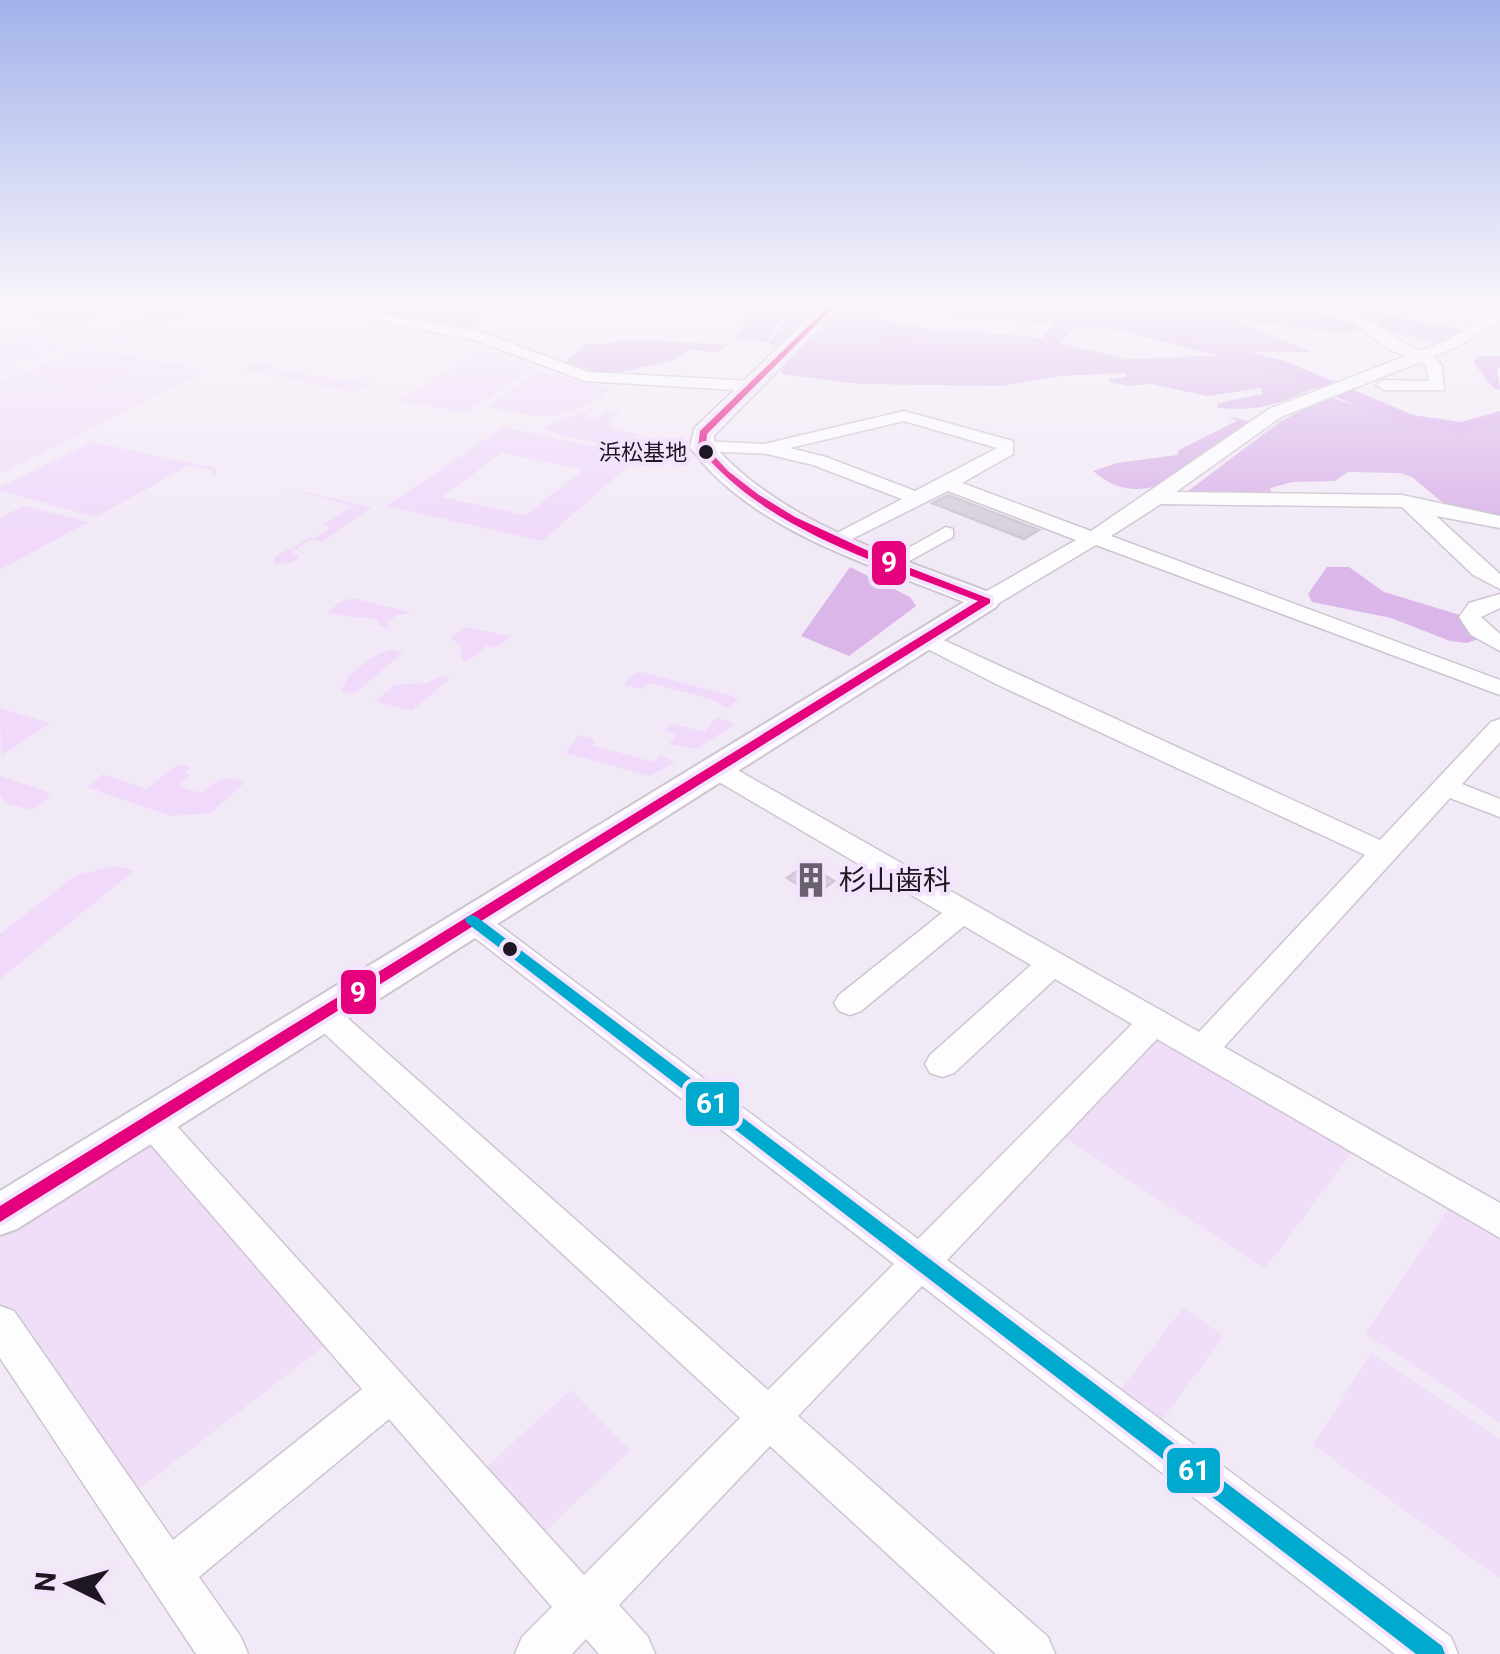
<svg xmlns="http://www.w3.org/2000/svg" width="1500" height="1654" font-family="Roboto,'Noto Sans JP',sans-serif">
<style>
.built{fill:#f0ddf8}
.green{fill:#f0d9fa;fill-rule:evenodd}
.forest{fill:#dab6e9}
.water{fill:#daafec}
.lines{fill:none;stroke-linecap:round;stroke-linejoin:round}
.river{fill:#daafec;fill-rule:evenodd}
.building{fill:#d8d0dc;stroke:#cfc7d3;stroke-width:2.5}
.minor-casing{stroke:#cdc5d0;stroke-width:3}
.major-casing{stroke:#cdc5d0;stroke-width:4}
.minor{fill:#fdfcfe;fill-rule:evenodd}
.major{fill:#fdfcfe;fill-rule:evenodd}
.bus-1-casing{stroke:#f4e3fc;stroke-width:8}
.bus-2-casing{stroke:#f4e3fc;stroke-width:8}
.bus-1{fill:#e5007d;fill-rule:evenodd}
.bus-2{fill:#00a9ce;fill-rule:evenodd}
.bus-dot{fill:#1e1722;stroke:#f4e3fc;stroke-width:4}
.labels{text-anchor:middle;stroke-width:9;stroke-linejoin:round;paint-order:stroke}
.far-bus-label{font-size:22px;fill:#1e1722;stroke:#f4e3fc;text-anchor:end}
.poi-label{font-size:28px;fill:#1e1722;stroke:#f4e3fc;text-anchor:start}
.line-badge{stroke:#f4e3fc;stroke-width:4}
.badge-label{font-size:28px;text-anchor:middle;font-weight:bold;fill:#fff}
</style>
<rect width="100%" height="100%" fill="#f2e9f6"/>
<!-- built -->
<path class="built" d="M170 371 203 373 0 474V385L23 375 83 388 121 375Z
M1156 1033 1355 1148 1265 1269 1059 1134Z
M152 1133 333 1339 128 1498 0 1311V1228Z
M1451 1204 1500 1233V1423L1365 1334Z
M1183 1308 1224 1336 1156 1428 1115 1397Z
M1371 1353 1500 1439V1578L1313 1445Z
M571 1390 630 1450 536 1541 477 1475Z"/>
<!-- green -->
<path class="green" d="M30 303 43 308 136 304 85 322 88 324C47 342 55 322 23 312L30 307Z
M177 303H214L114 346 101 342 124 338 94 333 79 339 72 337 85 328 110 332 157 310 154 308Z
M25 332H37L68 346 55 351 24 348 46 355 35 361 13 362 18 368 0 376V344Z
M84 348 91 349 208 370 138 372 83 388 23 375 0 385V382Z
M479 350 534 367 476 407 470 406 474 409 467 413 399 401Z
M259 363 284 368 280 371 372 384 353 392 242 369Z
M541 370 610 389C567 425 537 417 487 407Z
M590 408 595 409 585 418 595 420 608 410 621 413 611 420V429L640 434C617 453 570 437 542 429Z
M503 427 634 455 629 461 632 463 542 541 386 506ZM502 453 582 469 583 470 526 515 442 497Z
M92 442 215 468 217 472 214 475 210 470 188 466 96 517 0 491V487Z
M278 486 369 507 371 508 324 541 309 540 292 552 300 557 291 563 275 564 274 557 309 539 306 537 315 538 330 528 323 525 353 506Z
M25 506 88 522 0 570V517Z
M353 598 412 613 397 615 386 623 390 629 378 626 379 620C361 615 347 619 328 612L340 602Z
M464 627 510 636 496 648 486 646 468 661 461 660 462 648 451 638Z
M392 649 403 653 356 692 341 693C343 675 374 654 392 649Z
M642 672 739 698 727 708 711 699 649 683 642 689 624 685 635 673Z
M443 676 450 678 412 711 375 701 395 685 426 683Z
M0 708 50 723 1 756Z
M717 717 735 724 696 749 669 744 678 734 665 730 671 723 704 732Z
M578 735 596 740 592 745C612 751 633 756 654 762L660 755 675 762 650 776 566 753Z
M186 765 191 767 185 772 190 774 178 786 201 793C215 782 227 773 244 783L211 813 170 816 88 787 103 774 146 789 176 766Z
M0 776 46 791 50 797 31 810 5 803 0 794Z
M114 866 135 870 0 979V934L75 876Z"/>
<!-- forest -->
<path class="forest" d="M349 303H455L480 315 473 325 463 329 367 313 379 308 375 303 347 306Z
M752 303H898L871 317 921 328 1029 336 1127 359 1229 355 1288 366 1328 383C1281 401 1270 412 1217 408L1218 403 1262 394 1261 388 1208 396 1151 384 1130 386 1109 382V379L1126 377 1125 373 1060 376 1001 386 859 384 782 374 781 347 768 344 791 311Z
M929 303H1323L1466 330 1437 343 1386 331 1328 332 1231 318 1312 352H1220L1146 333 951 314Z
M633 339 727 345 719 352 689 350 671 361 609 375 565 363 586 343C603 346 616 340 633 339Z
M1329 397 1438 430H1474L1500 422V518L1448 507 1412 477 1400 473 1348 472 1335 481 1293 482 1270 488 1272 496 1184 494 1281 421Z
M1228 416 1250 422C1203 455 1151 521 1093 471L1117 463 1177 455 1179 450 1237 421Z
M850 567 910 597 916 606 849 656 801 636Z
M1327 567H1349L1384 592 1460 615 1478 639 1467 643 1450 641 1391 618 1312 602 1308 594Z"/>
<!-- water -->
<path class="water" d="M763 308 785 315 767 342 733 338 754 310Z"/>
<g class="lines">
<!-- river -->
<path class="river" d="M768 303H792L809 312 800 317Z
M1110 308 1141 325 1285 361 1413 415 1461 422 1500 411V423L1462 434 1402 425 1271 369 1129 333 1106 318C1064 321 1068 347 1041 358 1009 371 861 344 835 323L844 318C887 329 988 363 1029 349 1039 346 1044 334 1051 327 1066 313 1090 308 1110 308Z
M1500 356V368H1497L1500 390 1493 388 1473 362 1482 356Z"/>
</g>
<!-- building -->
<path class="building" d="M948 495 1039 530 1024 539 932 503Z
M806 865 816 870 834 881 815 895 787 878Z"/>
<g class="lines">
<defs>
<path id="minor" d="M283 303H313L478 331 588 372 752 381 760 386 752 391 585 381 475 340Z
M1289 303C1312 302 1345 306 1366 318 1385 329 1399 343 1420 351L1448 340 1500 309V320L1458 346 1434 356 1442 366 1444 390H1384L1376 385 1384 380 1429 381 1426 367 1420 362 1281 417 1176 492 1402 495 1500 516V528L1436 516 1500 574V589L1473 575 1402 507 1161 504 1111 536 1500 680V695L1096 545 994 606H978L975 601 978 596 1076 540 948 491 840 545 833 543V535L902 499 813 465 767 454 702 451 693 446 702 441 764 444 904 411 1013 441V454L962 483 1091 531 1269 409 1406 356 1390 350 1352 322ZM904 421 997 448 915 491 826 457 790 448Z
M946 527 953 529V537L900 566 893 568 883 562Z
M1500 594V608L1481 617 1500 634V651L1471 635 1459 617 1469 603Z
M926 632 1380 840 1491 722 1500 719V742L1462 784 1500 799V817L1450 798 1224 1047 1500 1203V1238L1157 1039 947 1260 1451 1637 1458 1654H1395L922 1286 798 1416 1048 1637 1055 1654H996L770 1446 619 1605 648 1637 655 1654H599L586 1639 572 1654H515L522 1637 552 1607 389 1419 199 1577 241 1637 248 1654H196L0 1358V1306L14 1311 173 1540 362 1389 140 1132 135 1122 140 1112 152 1108 164 1112 584 1575 740 1418 313 1023 308 1015 313 1007 324 1003 335 1007 768 1390 894 1264 461 927 457 920 461 913H483L918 1239 1132 1024 1055 979 954 1073 942 1077 930 1073 925 1064 930 1055 1031 965 964 926 861 1011 850 1015 839 1011 834 1003 839 995 942 913 707 775 703 769 707 763H725L1199 1032 1365 855 998 685 918 644 915 639 918 634Z"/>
<path id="major" d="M825 303H844L714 435V446C785 526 899 557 996 595L1000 601 996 607 17 1229 0 1235V1191L964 602C871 564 753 532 690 447L695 428Z"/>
</defs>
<!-- minor casing -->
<use href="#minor" class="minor-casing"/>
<!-- major casing -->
<use href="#major" class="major-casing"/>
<!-- minor -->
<use href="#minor" class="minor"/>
<!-- major -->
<use href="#major" class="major"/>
<defs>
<path id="bus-1" d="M832 303H838L707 434 706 447 728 471 759 495 795 517 877 555 990 599V603L0 1222V1206L978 601C881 563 766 531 698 447L700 431Z"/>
<path id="bus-2" d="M472 915 477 917 1442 1646 1445 1654H1416L467 923 465 920 467 917Z"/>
</defs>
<!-- bus-1 casing -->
<use href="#bus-1" class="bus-1-casing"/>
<!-- bus-2 casing -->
<use href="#bus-2" class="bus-2-casing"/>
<!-- bus-1 -->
<use href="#bus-1" class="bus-1"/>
<!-- bus-2 -->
<use href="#bus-2" class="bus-2"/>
</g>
<!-- sky -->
<linearGradient id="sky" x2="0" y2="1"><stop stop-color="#a2b2ea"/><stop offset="0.57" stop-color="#f9f5fb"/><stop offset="1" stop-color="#f9f5fb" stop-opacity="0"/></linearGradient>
<rect width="1500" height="534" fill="url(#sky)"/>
<!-- icons -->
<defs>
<symbol id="building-bare" viewBox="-9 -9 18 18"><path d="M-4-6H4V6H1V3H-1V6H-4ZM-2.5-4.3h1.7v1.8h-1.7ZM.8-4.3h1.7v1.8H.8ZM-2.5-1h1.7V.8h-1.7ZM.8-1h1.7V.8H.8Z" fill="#68606c" stroke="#f4e3fc" stroke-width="2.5" paint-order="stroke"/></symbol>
</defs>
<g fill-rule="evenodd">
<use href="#building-bare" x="786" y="855" width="50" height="50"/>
</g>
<!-- markers -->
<g class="bus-dot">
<circle cx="706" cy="452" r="9"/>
<circle cx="510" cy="949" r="9"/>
</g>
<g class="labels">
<!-- far-bus labels -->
<g class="far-bus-label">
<text x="687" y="460">浜松基地</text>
</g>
<!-- poi labels -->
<g class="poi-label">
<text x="839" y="890">杉山歯科</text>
</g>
</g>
<g class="line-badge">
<rect x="870" y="539" width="38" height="48" rx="10" fill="#e5007d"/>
<rect x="339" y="968" width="39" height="48" rx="10" fill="#e5007d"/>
<rect x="684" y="1080" width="57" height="48" rx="10" fill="#00a9ce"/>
<rect x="1165" y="1446" width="57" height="49" rx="10" fill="#00a9ce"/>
</g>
<g class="badge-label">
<text x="889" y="572">9</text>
<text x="358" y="1002">9</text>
<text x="712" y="1113">61</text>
<text x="1194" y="1480">61</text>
</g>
<!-- north arrow -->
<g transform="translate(70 1584) rotate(275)" stroke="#f4e3fc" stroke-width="8" paint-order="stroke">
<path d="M0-8L18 38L0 25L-18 38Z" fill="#1e1722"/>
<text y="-15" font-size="28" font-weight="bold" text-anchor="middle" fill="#1e1722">N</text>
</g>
</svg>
